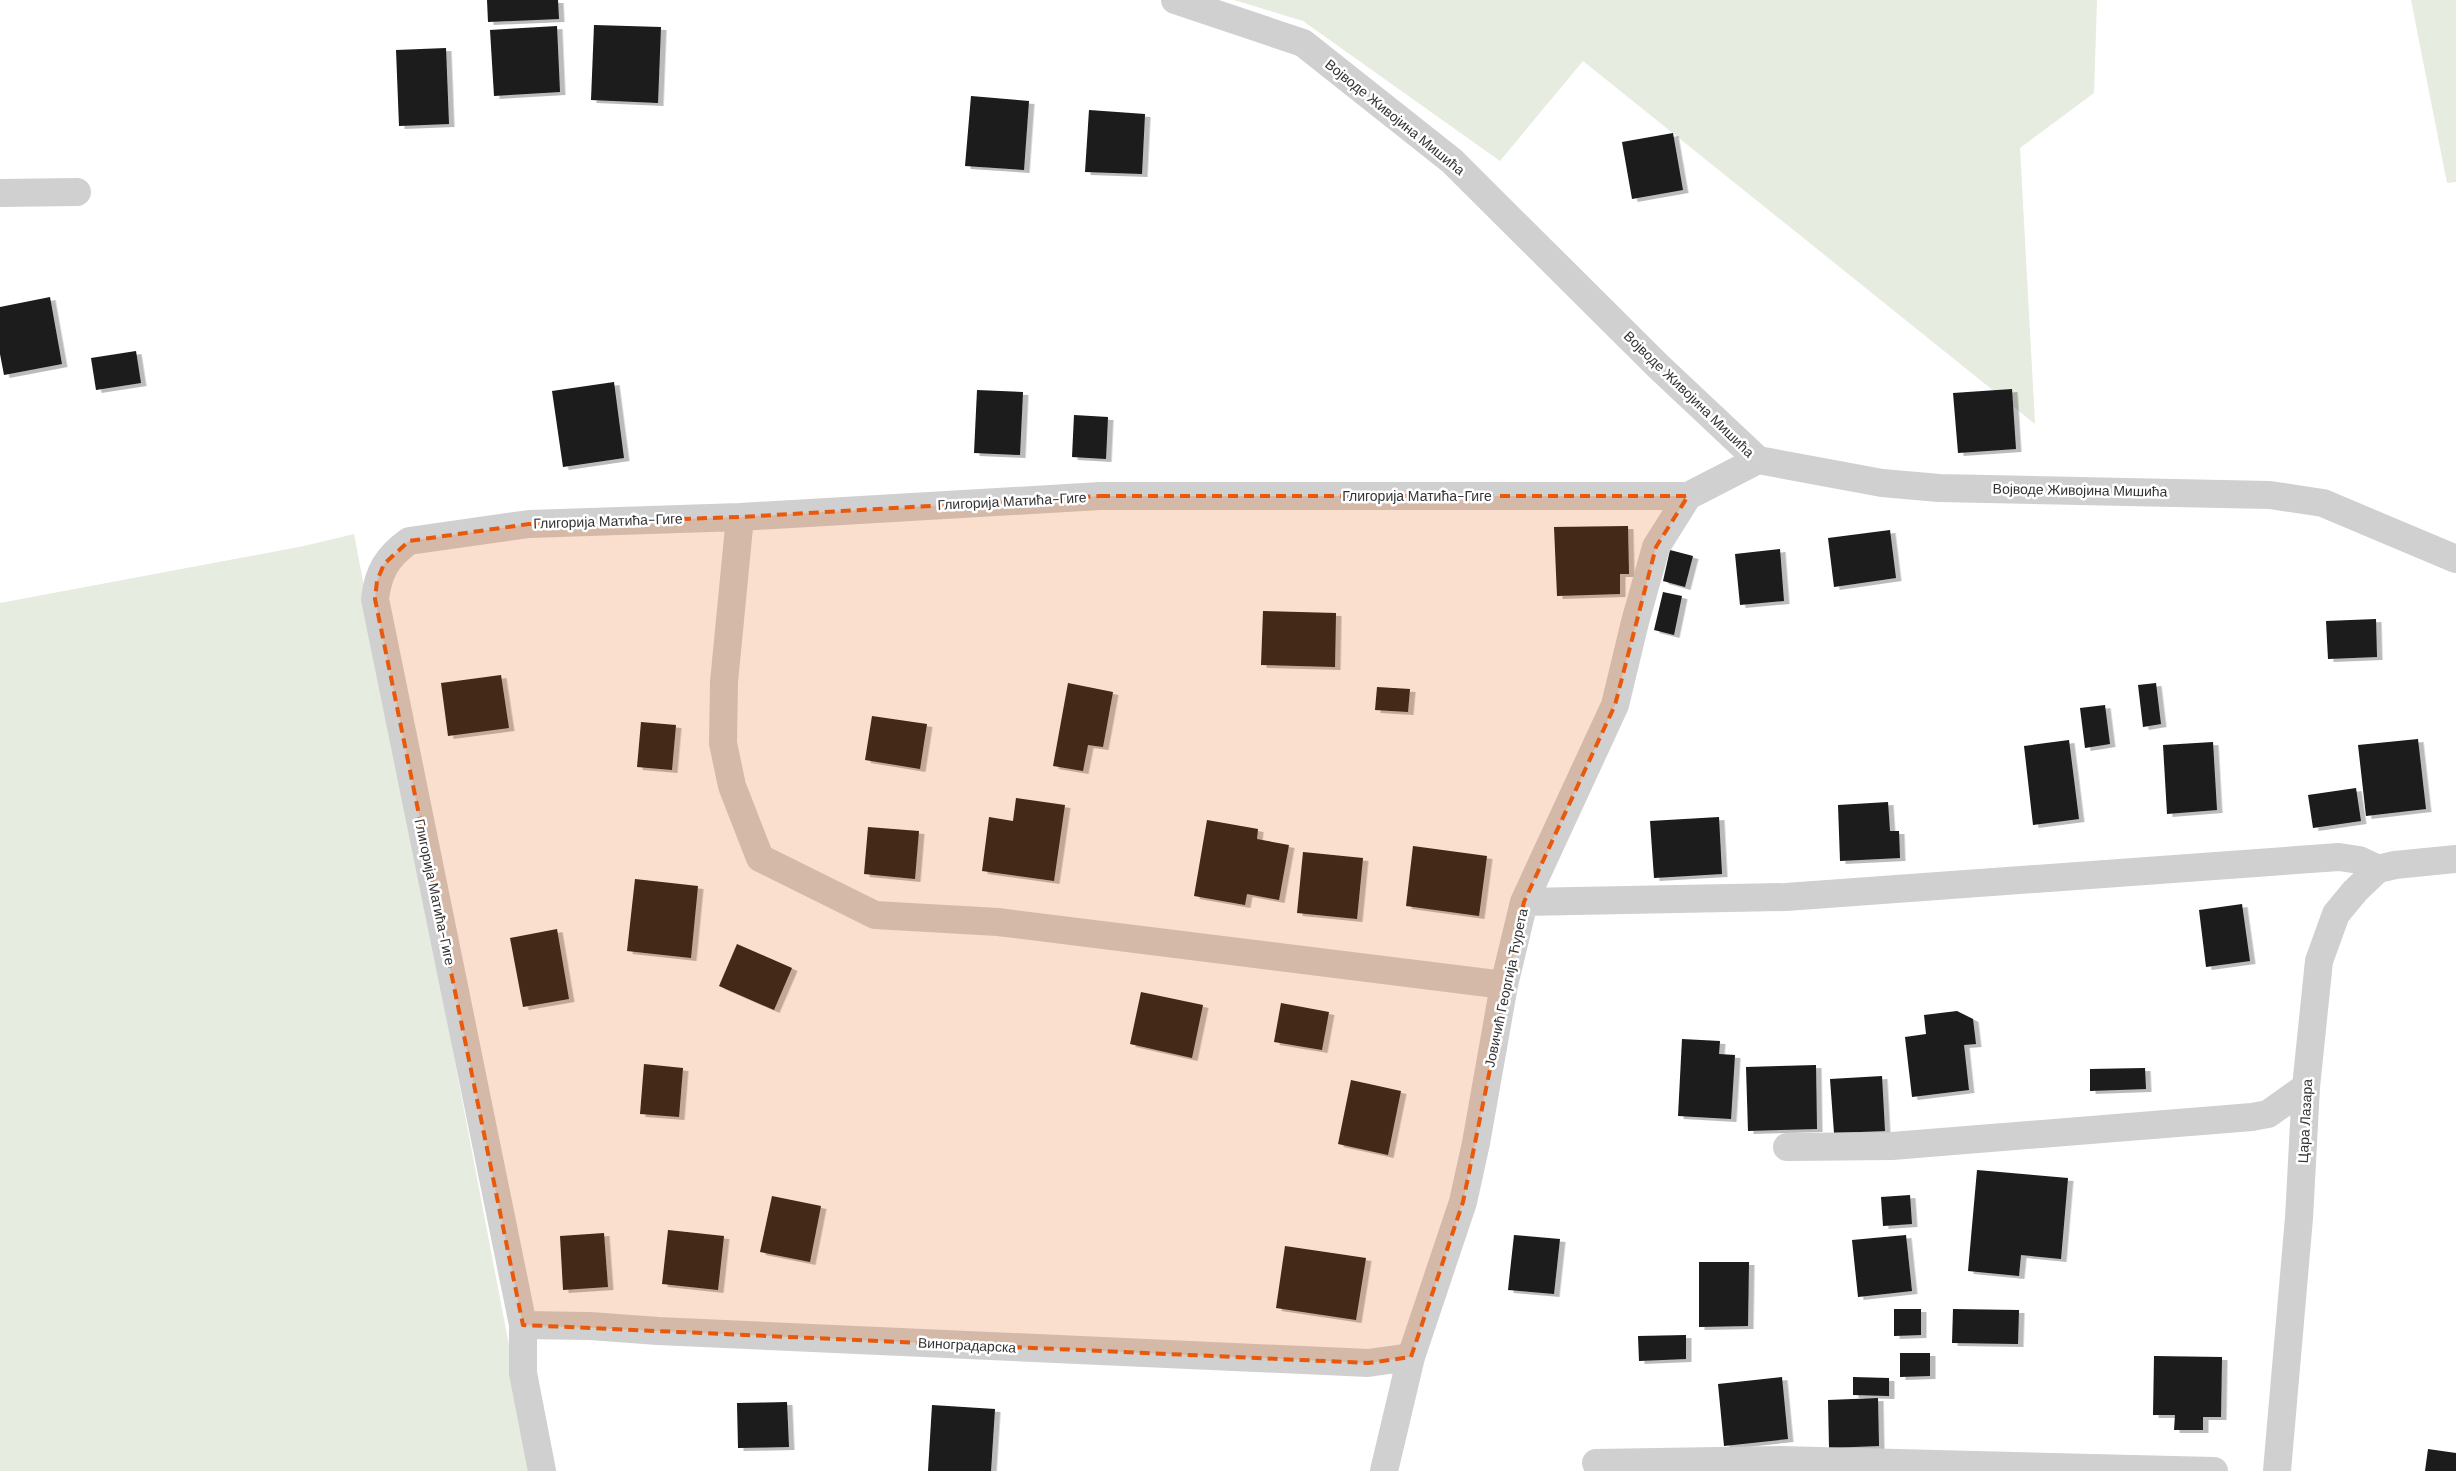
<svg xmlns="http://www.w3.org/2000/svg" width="2456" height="1471" font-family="'DM Sans',sans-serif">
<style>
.green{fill:#e6ecdf}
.building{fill:#1a1a1a;filter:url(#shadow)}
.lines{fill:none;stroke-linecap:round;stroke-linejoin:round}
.street{stroke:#d0d0d0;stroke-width:28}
.marked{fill:#e8590c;fill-opacity:0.2;stroke:#e8590c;stroke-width:4;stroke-dasharray:10 6;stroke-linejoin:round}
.labels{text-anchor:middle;stroke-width:5;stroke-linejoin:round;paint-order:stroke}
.street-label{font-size:14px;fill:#333;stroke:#fff}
</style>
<defs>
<filter id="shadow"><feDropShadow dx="5.5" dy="3" stdDeviation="0" flood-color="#0004"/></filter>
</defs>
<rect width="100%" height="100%" fill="#fff"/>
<!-- green -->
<path class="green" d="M1234 0H2097L2094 93 2020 148 2035 424 1583 61 1500 161 1303 21Z
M2411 0H2456V182L2447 183Z
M354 534 533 1471H0V603L304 546Z"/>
<!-- building -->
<path class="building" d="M487 0H558L559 19 488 22Z
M594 25 661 27 658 103 591 100Z
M557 26 560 92 494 96 490 30Z
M446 48 449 124 399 126 396 50Z
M971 96 1029 101 1024 170 965 166Z
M1089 110 1145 114 1142 174 1085 172Z
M1673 133 1683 190 1632 199 1622 142Z
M50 297 62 364 4 375 0 354V307Z
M136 351 141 383 96 390 91 358Z
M614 382 624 458 563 467 552 391Z
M2012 389 2016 449 1958 453 1953 393Z
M977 390 1023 392 1020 455 974 453Z
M1074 415 1108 417 1106 459 1072 457Z
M1628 526 1629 574H1620V594L1557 596 1554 527Z
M1890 530 1896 578 1834 587 1828 538Z
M1780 549 1784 601 1740 605 1735 554Z
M1670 550 1693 556 1685 587 1663 581Z
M1663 592 1682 596 1674 635 1654 630Z
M1263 611 1336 613 1335 667 1261 665Z
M2376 619 2377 657 2328 659 2326 621Z
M501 675 509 728 448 736 441 683Z
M1068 683 1113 692 1103 747 1088 745 1083 771 1053 766Z
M2156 683 2161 724 2143 727 2138 685Z
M1377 687 1410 689 1408 712 1375 710Z
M2105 705 2110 744 2085 748 2080 708Z
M872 716 927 724 920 769 865 760Z
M641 722 676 725 672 770 637 767Z
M2418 739 2426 809 2366 816 2358 745Z
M2069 740 2079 819 2033 825 2024 746Z
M2213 742 2217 810 2167 814 2163 745Z
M2356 788 2361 821 2313 828 2308 795Z
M1016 798 1065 805 1054 881 982 871 989 817 1013 821Z
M1888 802 1890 831H1899L1900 858 1840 861 1838 805Z
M1719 817 1722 874 1654 878 1650 821Z
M1207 820 1258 829 1257 839 1289 845 1279 900 1247 894 1245 905 1194 896Z
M868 827 919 831 915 879 864 874Z
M1413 846 1487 856 1479 916 1406 906Z
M1303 852 1363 858 1357 919 1297 913Z
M635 879 698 886 691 958 627 951Z
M2242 904 2250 961 2206 967 2199 910Z
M557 929 569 999 523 1007 510 938Z
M737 944 792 968 774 1010 719 986Z
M1141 992 1203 1005 1192 1058 1130 1044Z
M1281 1003 1329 1012 1322 1050 1274 1042Z
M1957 1011 1973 1019 1976 1044 1964 1045 1969 1090 1912 1097 1905 1037 1926 1034 1924 1015Z
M1682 1039 1720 1041 1719 1054 1735 1055 1731 1119 1678 1116Z
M644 1064 683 1068 679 1117 640 1114Z
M1816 1065 1817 1129 1748 1131 1746 1067Z
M2145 1068 2146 1089 2090 1091V1069Z
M1882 1076 1885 1131 1834 1133 1830 1079Z
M1351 1080 1401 1091 1388 1155 1338 1144Z
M1977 1170 2068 1178 2061 1259 2021 1255 2019 1276 1968 1271Z
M1910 1195 1912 1224 1883 1226 1881 1197Z
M772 1196 821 1206 810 1262 760 1252Z
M668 1230 724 1236 718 1290 662 1284Z
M604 1233 608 1287 563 1290 560 1236Z
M1514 1235 1560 1239 1554 1294 1508 1290Z
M1906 1235 1912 1291 1858 1297 1852 1240Z
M1285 1246 1366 1258 1356 1320 1276 1308Z
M1699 1262H1749L1748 1326 1699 1327Z
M1894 1309H1921V1335L1894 1336Z
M1953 1309 2019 1310 2018 1344 1952 1343Z
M1686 1335V1359L1639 1361 1638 1336Z
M1900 1353H1930V1376L1900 1377Z
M2154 1356 2222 1357 2221 1417H2203V1430H2174L2175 1415H2153Z
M1782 1377 1788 1439 1724 1446 1718 1384Z
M1853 1377 1889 1378V1396L1853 1395Z
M1878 1398 1879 1446 1829 1448 1828 1400Z
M787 1402 789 1447 738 1448 737 1403Z
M932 1405 995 1409 991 1471H928Z
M2428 1449 2456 1453V1471H2425Z"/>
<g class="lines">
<!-- street -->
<path class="street" d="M1175 0 1303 43 1452 161 1658 366 1758 460 1882 483 1939 488 2270 495 2323 503 2456 559
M0 193 77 192
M740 517 724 682 723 743 732 786 760 858 875 915 998 922 1504 985
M1524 902 1786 897 2339 857 2359 860 2378 869
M1787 1147 1892 1146 2252 1117 2268 1114 2306 1087
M523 1325 590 1326 658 1331 1368 1363 1411 1357
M1596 1463 1780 1460 2214 1471
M542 1471 523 1373V1325L375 599C378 572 387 557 409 541L529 524 740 517 1100 496H1688L1758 460
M1384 1471 1411 1357 1463 1202 1476 1143 1504 985 1524 902 1615 705 1635 622 1656 547 1688 496
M2277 1471 2299 1218 2306 1087 2319 961 2336 914 2355 891 2378 869 2395 865 2456 859"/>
</g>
<!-- marked area -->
<path class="marked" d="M1100 496H1688L1656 547 1615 705 1524 902 1463 1202 1411 1357 1368 1363 523 1325 375 599 377 581 384 564 409 541 529 524 740 517Z"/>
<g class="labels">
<!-- street labels -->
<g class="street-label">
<text transform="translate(1395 117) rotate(39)" y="5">Војводе Живојина Мишића</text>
<text transform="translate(1689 394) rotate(44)" y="5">Војводе Живојина Мишића</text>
<text transform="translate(2080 490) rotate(1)" y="5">Војводе Живојина Мишића</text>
<text x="1417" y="501">Глигорија Матића-Гиге</text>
<text transform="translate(1012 501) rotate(-3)" y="5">Глигорија Матића-Гиге</text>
<text transform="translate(608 521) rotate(-2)" y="5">Глигорија Матића-Гиге</text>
<text transform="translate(435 892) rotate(78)" y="5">Глигорија Матића-Гиге</text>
<text transform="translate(1506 988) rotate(-78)" y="5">Јовичић Георгија Ћурета</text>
<text transform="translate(2305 1121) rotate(-87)" y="5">Цара Лазара</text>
<text transform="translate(967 1345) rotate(3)" y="5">Виноградарска</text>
</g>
</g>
</svg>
